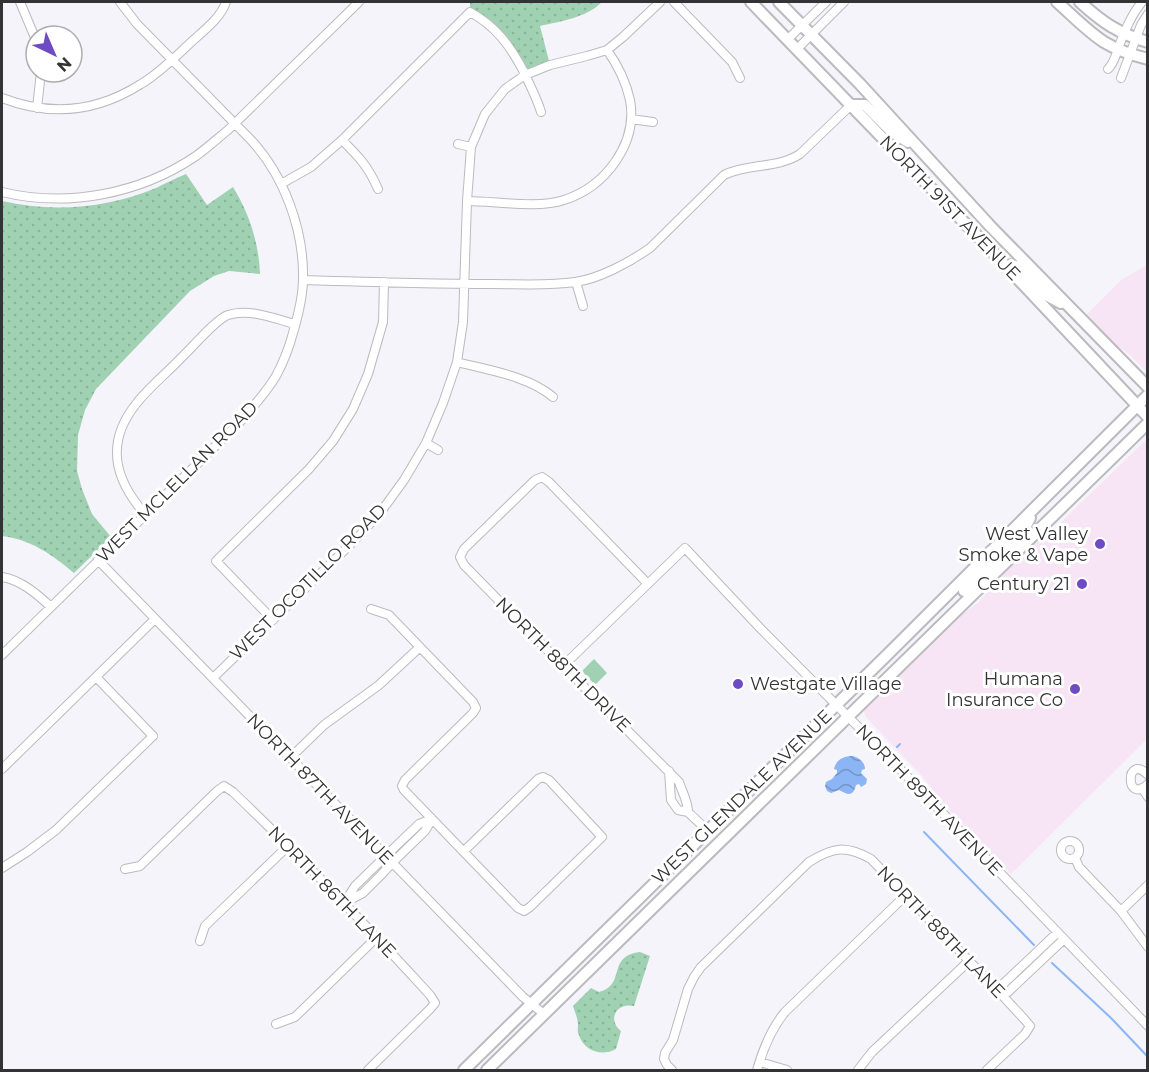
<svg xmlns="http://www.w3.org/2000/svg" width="1149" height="1072" font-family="Montserrat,sans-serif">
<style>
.commercial{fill:#f7e4f5}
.grass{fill:url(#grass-dots)}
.pitch{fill:#a0d1b2}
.water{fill:url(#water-waves)}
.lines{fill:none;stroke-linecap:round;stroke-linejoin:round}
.stream{stroke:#8cb5f5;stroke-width:2}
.street-casing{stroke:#bababf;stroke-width:10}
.secondary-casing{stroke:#bababf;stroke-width:14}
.street{stroke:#fff;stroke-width:8}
.secondary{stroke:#fff;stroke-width:10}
.poi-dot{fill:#6e4ac3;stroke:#fff;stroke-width:2}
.labels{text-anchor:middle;stroke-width:6;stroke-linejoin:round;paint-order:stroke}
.street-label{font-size:18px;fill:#333335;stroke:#fff}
.poi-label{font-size:18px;fill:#333335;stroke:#fff;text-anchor:end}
</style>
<defs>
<pattern id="grass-dots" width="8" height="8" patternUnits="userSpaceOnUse" patternTransform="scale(1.5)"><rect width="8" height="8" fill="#a0d1b2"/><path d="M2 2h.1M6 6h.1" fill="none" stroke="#8ab49a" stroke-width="1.8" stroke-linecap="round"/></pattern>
<pattern id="water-waves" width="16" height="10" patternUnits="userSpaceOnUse" patternTransform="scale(1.5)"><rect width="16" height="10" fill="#8cb5f5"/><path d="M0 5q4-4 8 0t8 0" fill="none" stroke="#7394c7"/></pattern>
</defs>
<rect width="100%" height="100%" fill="#f4f4fa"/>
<!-- commercial -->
<path class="commercial" d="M1147 265V372L1128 353 1117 346 1086 315 1121 280Z
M1147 439V739L1011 874 941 801 922 776 866 717 864 711 867 705 957 618 978 603 1019 557 1029 548 1052 531Z"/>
<!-- grass -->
<path class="grass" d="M470 2H602C586 18 561 21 540 26L550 65 525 75 505 41 470 12Z
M186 174 207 205 233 187C249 213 259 243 260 274L229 271 214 276 190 291 96 389 85 410 78 435 77 471 82 489 92 514 111 537 74 573C51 554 32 540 2 536V201C53 213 108 208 156 188 166 183 176 178 186 174Z
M640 952 650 956 634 1006C616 1002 607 1020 621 1031L616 1049C602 1057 584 1051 579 1035 577 1031 578 1030 578 1025 578 1019 575 1012 573 1006L591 988 599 992C627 985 606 956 640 952Z"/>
<!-- pitch -->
<path class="pitch" d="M594 659 607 673 595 685 582 671Z"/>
<!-- water -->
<path class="water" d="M853 756C859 758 865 762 865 769L862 770 861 773 867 779 866 784 861 787 859 784 856 785C853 797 848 795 839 790L831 793 827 791 825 786 826 782 832 779 837 773V770L834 769C836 760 843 756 853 756Z"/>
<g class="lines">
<!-- stream -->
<path class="stream" d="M897 747 900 744
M924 832 1034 945
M1052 963 1111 1018 1148 1057"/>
<defs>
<path id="street" d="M20 2 36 40
M674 2 732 62 740 78
M788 39 826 2
M797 49 844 2
M1108 69C1114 63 1115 57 1118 49 1124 32 1131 15 1142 2
M1121 78 1141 25 1148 14
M2 98C51 117 97 112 141 84 158 74 173 59 187 46 200 33 220 20 226 2
M37 108 41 72
M631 119 653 122
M342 140C359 157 368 166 378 189
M458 144 471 147
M281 184 311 167 342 140 470 12C497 27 510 46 524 72 530 86 537 98 541 112
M2 192C67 208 140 194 196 156 207 148 217 139 228 130L359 2
M467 201C496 201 537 209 564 200 605 187 638 144 630 100 626 82 617 64 607 50
M303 280C366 282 429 284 492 284 519 284 548 286 575 282 599 279 630 262 650 248L724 175C748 163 777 169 800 154L851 105
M576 282 583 306
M457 362C487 370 529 376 553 397
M426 443 438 450
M145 514C114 479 105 443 136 404 149 387 167 373 181 358 192 348 216 319 228 315 250 308 275 319 295 324
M98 560 523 997 544 1014
M2 577C21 580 37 594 51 607
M648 584 549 482 542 477 535 480 464 549 460 557 464 565 563 666 679 782C682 792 688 801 688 812
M371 609 389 615 473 702 476 708 473 713 405 780 402 786 404 790 518 908 524 911 530 907 602 837 549 780 543 777 538 779 464 851
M273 620 216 561 309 469 333 441 353 409 368 374 383 322 384 282
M2 655 239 423C252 408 266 393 276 376 283 363 289 348 293 333 298 316 303 297 303 279 304 229 284 176 251 140L137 24 120 2
M563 666 685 548 760 628 905 774 1148 1026
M213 678 360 535 383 509 404 480 426 443 443 403 457 362 463 322 467 201 471 147 485 114 505 89 525 75 550 65 587 56 607 50 623 37 660 2
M290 758 324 725 379 685 420 647
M2 769 155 619
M669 771 671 800 678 810 688 812 708 831
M1148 775C1125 752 1125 806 1148 784
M1142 788 1148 797
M1061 850a9 9 0 1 1 18 0a9 9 0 1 1-18 0Z
M1075 858 1079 867 1121 911 1148 947
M2 868 27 852 56 830 153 736 96 677
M125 869 140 866 217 791 224 786 233 792C301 857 366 925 430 995L435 1003 430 1009 368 1070
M345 902 355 886 396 846 419 824 432 819
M344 903 363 893 381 875 392 863 425 831 432 819
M1121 911 1148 885
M200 941 205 926 289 845
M1001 994 1002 985 1057 933
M1001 994 1008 992 1064 939
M276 1024 295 1017 377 937
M760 1062 787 1070
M672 1070 667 1065 664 1059 665 1053 673 1040 688 989 694 977 701 967 809 862C833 847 846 845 871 859L1001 994 1025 1020 1030 1026 1025 1034 987 1070
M757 1070C763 1049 771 1029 785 1012L906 895
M858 1070 872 1052 969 961"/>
<path id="secondary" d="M751 2 987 246 1148 417
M779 2 860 84 991 227 1148 387
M1057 2C1072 15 1087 31 1104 42 1117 50 1132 55 1148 59
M1080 2C1102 22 1119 34 1148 42
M851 105H865L892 132 908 142
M1006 267 1012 265 1016 266 1048 296 1061 303
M1002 565C1001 546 1013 544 1022 531 1025 528 1028 522 1030 518
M964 591 994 561 995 557 991 551
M464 1070 883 659 1148 395
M487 1070 1148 423"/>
</defs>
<!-- street casing -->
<use href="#street" class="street-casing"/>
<!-- secondary casing -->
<use href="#secondary" class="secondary-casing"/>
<!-- street -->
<use href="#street" class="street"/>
<!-- secondary -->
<use href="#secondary" class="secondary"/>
</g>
<!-- markers -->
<g class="poi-dot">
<circle cx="1100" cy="544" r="6"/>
<circle cx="1082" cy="584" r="6"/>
<circle cx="738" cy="684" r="6"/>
<circle cx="1075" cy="689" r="6"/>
</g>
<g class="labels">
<!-- street labels -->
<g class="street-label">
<text transform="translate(950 208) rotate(46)" y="6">NORTH 91ST AVENUE</text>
<text transform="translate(177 482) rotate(-45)" y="6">WEST MCLELLAN ROAD</text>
<text transform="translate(308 582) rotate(-45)" y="6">WEST OCOTILLO ROAD</text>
<text transform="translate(563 665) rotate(45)" y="6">NORTH 88TH DRIVE</text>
<text transform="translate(320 789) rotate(46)" y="6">NORTH 87TH AVENUE</text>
<text transform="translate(742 797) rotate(-44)" y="6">WEST GLENDALE AVENUE</text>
<text transform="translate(929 800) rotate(46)" y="6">NORTH 89TH AVENUE</text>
<text transform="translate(332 892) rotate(46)" y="6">NORTH 86TH LANE</text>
<text transform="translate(941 932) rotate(46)" y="6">NORTH 88TH LANE</text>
</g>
<!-- poi labels -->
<g class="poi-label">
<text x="1088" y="540">West Valley<tspan x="1088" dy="21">Smoke &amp; Vape</tspan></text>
<text x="1070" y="590">Century 21</text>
<text x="1063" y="685">Humana<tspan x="1063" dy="21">Insurance Co</tspan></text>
<text x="750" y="690" text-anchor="start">Westgate Village</text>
</g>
</g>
<!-- border -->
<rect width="1149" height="1072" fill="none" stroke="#333335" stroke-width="6"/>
<!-- north arrow -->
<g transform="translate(54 54) rotate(136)"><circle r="28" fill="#ffffff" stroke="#adadae" stroke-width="1.5"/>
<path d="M0-4.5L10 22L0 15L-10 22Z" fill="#6e4ac3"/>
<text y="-9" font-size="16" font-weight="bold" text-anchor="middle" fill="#333335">N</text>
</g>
</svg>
